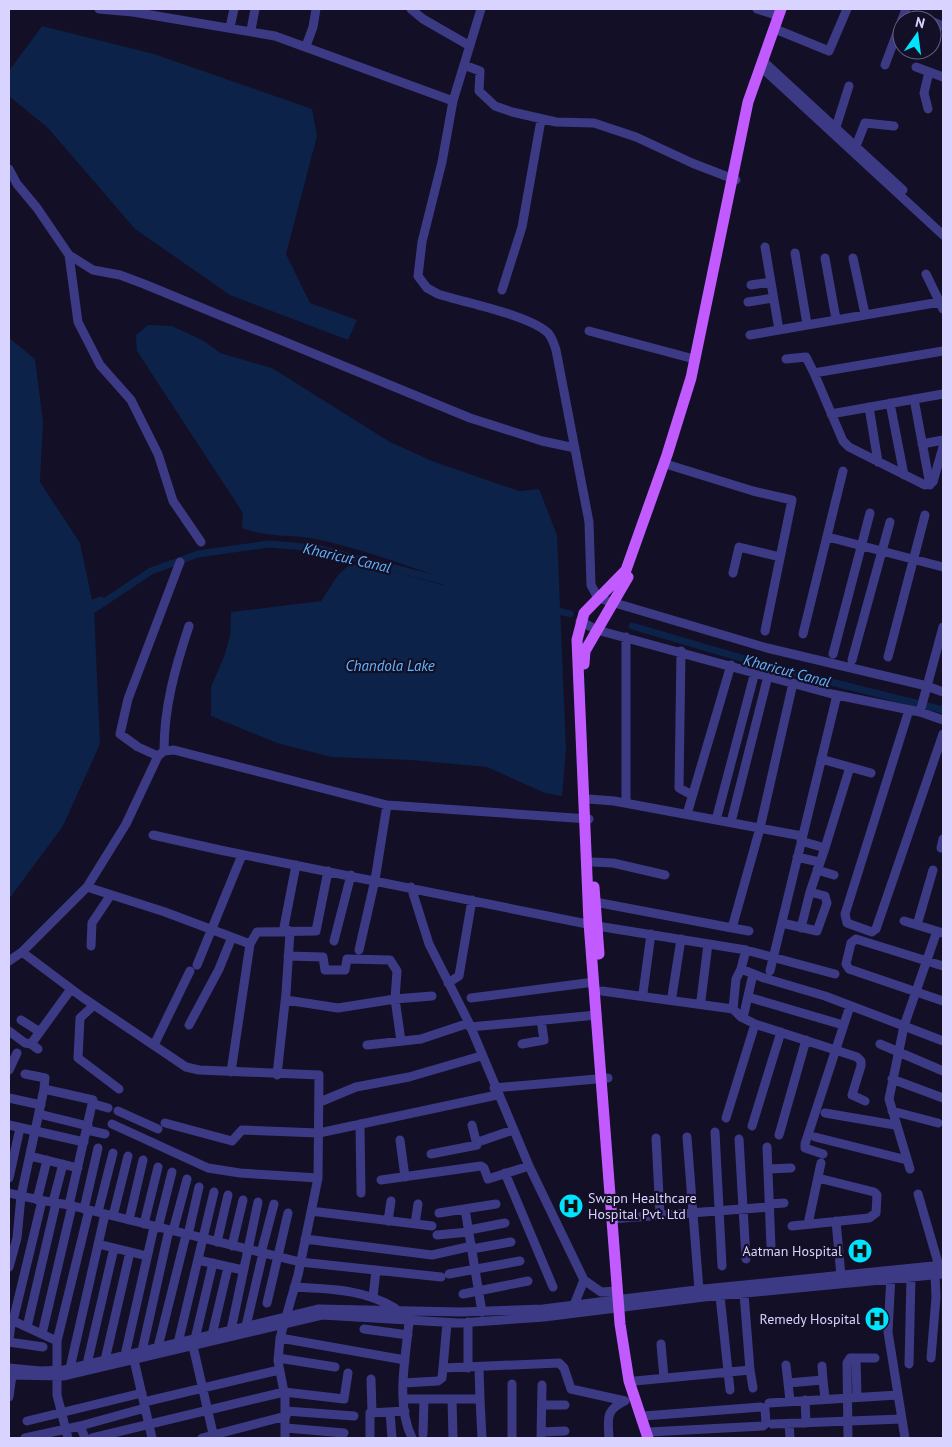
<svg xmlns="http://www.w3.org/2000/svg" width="952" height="1447" font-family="'PT Sans',sans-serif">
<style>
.water{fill:#0c2248}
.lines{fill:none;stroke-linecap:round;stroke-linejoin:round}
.canal{stroke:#0c2248;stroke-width:7}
.minor{stroke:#3d3a85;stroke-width:9}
.major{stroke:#c25bff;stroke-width:11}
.labels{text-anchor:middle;stroke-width:4.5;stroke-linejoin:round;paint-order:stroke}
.poi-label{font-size:14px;fill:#d9d4ff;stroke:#130f26;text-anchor:end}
.water-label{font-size:15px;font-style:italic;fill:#62b6ff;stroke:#130f26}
</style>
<rect width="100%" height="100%" fill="#130f26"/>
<!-- water -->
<path class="water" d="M42 26 154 54 312 109 317 136 286 254 310 303 357 320 348 340 230 295 135 229 48 128 9 96V71Z
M148 325 172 326 204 341 220 353 272 368 390 442 432 461 519 491 539 489 557 535 566 750 562 796 545 793 487 767 411 760 331 757 277 743 211 716V687L224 657 230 636 231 612 321 601 338 575 349 565 366 564 443 585 446 579C406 565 363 550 321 540 295 534 268 538 242 528L243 513 137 351 136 335Z
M9 338 35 359 43 422 40 482 80 543 94 609 100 744 63 826 9 899Z"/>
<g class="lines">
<!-- canal -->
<path class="canal" d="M86 605 101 600 94 609 151 571 198 554 269 544 316 548 452 583
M552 609 570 614
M632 626 775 668 943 710"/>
<!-- minor -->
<path class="minor" d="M99 9 133 12 275 36 453 101
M411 9 423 19 470 46
M481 9 453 101 442 162 422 242 418 276 427 288 438 294C465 303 530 315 548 333 552 337 554 344 556 350L589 522 591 585 598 598 767 648 927 686 943 692
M757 9 779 16
M933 22 943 26
M230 27 234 9
M251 30 255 9
M780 31 829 51 847 9
M306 46 313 27 316 9
M763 61 903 190
M464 65 480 71 479 91 495 106 512 112 556 122 594 123 636 137 692 163 736 180
M885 65 906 9
M761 67 943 235
M916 67 943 77
M928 109 924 93 929 72
M836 127 849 86
M856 146 865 123 894 126
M9 169 17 184 37 208 69 255
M765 247 779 330
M795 253 807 324
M825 258 836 319
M853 258 865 314
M926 274 943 309
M751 285 771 282
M502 290 522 227 541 120
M748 302 773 298
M589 331 694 359
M750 335 940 302
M943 351 814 373 843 441 849 447 925 485 933 482 943 447
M786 359 806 357 814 373
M914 399 930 485
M890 403 904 475
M869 407 878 462
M831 414 943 394
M922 444 943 440
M669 465 753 491 792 500 765 631
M828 537 943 567
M201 542 173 501 158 454 131 400 100 365 78 322 69 255 93 270 120 275 144 284 470 418 542 441 575 448
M733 573 739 547 780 557
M580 621 597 630 832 694 920 712 943 720
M803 634 843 471
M681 651 679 788 692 795
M833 654 870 513
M888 657 925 515
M852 660 890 522
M909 710 845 914 847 923 872 932 876 929 943 734
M920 712 943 627
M164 751C164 707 175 668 189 626
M158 756 138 747 120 734 128 699 180 562
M821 759 871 773
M588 799 614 801 802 836
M626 803V637
M687 814 731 665
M716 820 755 672
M731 822 768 676
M153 835 220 850 597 926 746 950 741 969 764 978 825 996 904 1026 937 931
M825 848 850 767
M941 848 943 839
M797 857 819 862
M592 862 613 863 665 875
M817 870 834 875
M87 887 165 912 250 944
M411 887 429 944 469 1023 529 1166 584 1280 574 1305
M595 902 732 928 760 828 793 683
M904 921 943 933
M782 923 817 931 827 903 825 896 810 892 825 848 801 841
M917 925 933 870
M732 928 749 931
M801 928 810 892
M334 941 351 875
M91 946 92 923 110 896
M359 950 375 880 387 805
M746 950 835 974
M22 952 82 997 186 1067 199 1070 319 1075 318 1178 298 1275 280 1338 278 1361 285 1397V1438
M288 956 323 957 325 970H345L347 959 390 960 397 971 395 999 401 1041
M9 961 22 952 87 887 126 824 158 756 164 751 174 750 387 805 589 819
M197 965 242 855
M943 966 856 939 851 943 846 964 849 969 943 1001
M741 969 736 979 733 1009 741 1017 755 1024 857 1057 861 1061V1066L852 1095 865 1101
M770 971 837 695
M448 983 459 976 472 900
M602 991 733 1009
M643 993 651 934
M672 996 681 939
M748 997 843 1025
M471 998 594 982
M286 1000 338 1008 395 999 432 996
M701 1000 708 944
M94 1005 80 1018 78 1058 119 1089
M743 1018 753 974
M21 1020 40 1032
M189 1025 219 969 232 937
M470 1027 597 1015
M9 1031 25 1043 31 1044
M522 1044 544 1040 541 1020
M880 1044 943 1071
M154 1045 190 971
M367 1045 421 1039 469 1023
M38 1049 31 1044 71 989
M9 1070 17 1053
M231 1072 250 944 257 932 316 931 328 871
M25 1074 45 1078 44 1089
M277 1075 286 993 290 932 284 927 296 865
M892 1079 943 1098
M494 1088 608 1078
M9 1098 41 1105
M320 1102 356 1087 409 1077 481 1056
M94 1104 108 1108
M118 1111 158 1129
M892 1111 938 1123
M825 1113 895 1125
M39 1114 88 1126
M726 1118 755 1024
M165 1123 232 1141 242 1130 319 1133 497 1095
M112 1124 208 1168 240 1173 318 1178
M360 1124 361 1193
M9 1125 84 1142
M752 1126 781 1032
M87 1130 105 1134
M715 1132 722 1266
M779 1135 806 1040
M687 1137 699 1290
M815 1137 907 1160
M656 1138 660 1215
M739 1139 746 1259
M400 1140 405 1177
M478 1142 513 1130
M767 1147 771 1247
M431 1154 477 1145 472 1125
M823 1154 805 1148V1144L850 1006
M30 1156 78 1168
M768 1169 791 1168
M910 1169 889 1099 904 1026 943 1041
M505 1173 553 1287
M9 1178 20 1128
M381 1180 481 1166 484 1168 488 1179 529 1166
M9 1193C29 1198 48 1202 69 1205L93 1100 44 1089 21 1196 17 1238 9 1267
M918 1194 939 1266
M37 1200 47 1160
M53 1202 63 1164
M769 1204 784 1203
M69 1205 300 1262 441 1277
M84 1209 98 1148
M465 1209 482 1312
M311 1211 432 1226
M98 1212 113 1153
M439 1213 496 1204
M113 1216 128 1156
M611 1219 769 1207
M129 1220 143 1160
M388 1221 391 1201
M836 1221 841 1276
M144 1224 158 1167
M415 1224 418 1204
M808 1224 821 1163
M792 1226 869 1218 876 1213 877 1195 874 1192 818 1178
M158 1228 172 1172
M469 1230 505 1223
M173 1231 187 1179
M188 1235 199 1187
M437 1235 469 1232
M305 1239 432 1255 472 1246
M217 1242 228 1195
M98 1244 147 1256
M232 1246 243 1200
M472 1249 511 1242
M261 1253 274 1204
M198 1260 243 1270
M449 1274 520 1261
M891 1275 888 1332 905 1438
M584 1280 601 1292 617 1291
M294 1287C331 1289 363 1289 395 1308
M463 1294 528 1281
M720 1296 730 1390
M373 1297 376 1270
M267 1303 288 1213
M9 1319 57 1341V1395L68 1438
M13 1321 42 1201
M409 1321C406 1358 395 1403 412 1438
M447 1323 443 1368 559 1363 564 1368 571 1389 625 1401
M246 1326 263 1253
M27 1327 56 1203
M364 1329 408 1335
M231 1330 258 1202
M42 1334 72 1206
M212 1335 228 1267
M280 1338 405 1360
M195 1339 213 1263
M9 1340 11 1324
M57 1341 89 1210
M9 1342 43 1347
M178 1343 214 1192
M661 1344 664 1378
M193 1346 214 1438
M158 1347 186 1235
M142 1351 169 1230
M125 1355 154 1227
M278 1358 335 1367
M856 1358 857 1397
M931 1358 936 1297 935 1275
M105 1360 130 1252
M134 1360 152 1438
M87 1364 114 1248
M909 1364 911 1277
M786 1365 788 1383
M822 1366 823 1380
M9 1368 40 1371 64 1370 319 1309 461 1312 543 1309 704 1289 943 1265
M70 1368 105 1214
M468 1368V1322
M479 1368 480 1399
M750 1370 753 1388
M9 1375 63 1376 322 1315 459 1323 544 1317 704 1297 943 1274
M371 1379 372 1412
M635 1381 750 1370 744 1294
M403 1383 438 1381 442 1378 443 1368
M512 1384V1438
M9 1397 12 1375
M403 1399H480L482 1438
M452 1399 453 1438
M805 1400 806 1423
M790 1401 788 1383 823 1380 825 1399
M144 1402 279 1370
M769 1403 898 1395
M542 1405H565
M286 1411 354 1416
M390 1412 392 1438
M644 1416 761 1407 765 1409 766 1423 763 1426 649 1432
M27 1421 142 1393
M772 1424 902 1419
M789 1424 790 1438
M80 1426 145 1408
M286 1428 344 1433
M541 1432 565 1431
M423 1434 424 1399
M25 1438 80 1426 85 1438
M92 1438 284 1392 344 1399 348 1373
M202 1438 286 1416
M370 1438V1413L405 1411
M541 1438 542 1385
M609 1438C608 1419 605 1410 625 1401
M848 1438 847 1363 850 1358H875"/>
<!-- major -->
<path class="major" d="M584 664 585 651 628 577
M594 887 599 954
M648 1438 629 1381 620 1324 589 923 577 640 584 613 626 570 667 455 691 378 748 102 781 9"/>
</g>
<!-- icons -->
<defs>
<symbol id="hospital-disc" viewBox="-11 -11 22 22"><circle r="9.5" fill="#00e5ff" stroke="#130f26"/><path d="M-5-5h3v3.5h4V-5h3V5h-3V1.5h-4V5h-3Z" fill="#111"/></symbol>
</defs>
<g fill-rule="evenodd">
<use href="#hospital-disc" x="557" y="1192" width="28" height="28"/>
<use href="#hospital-disc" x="846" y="1237" width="28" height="28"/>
<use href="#hospital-disc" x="863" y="1305" width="28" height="28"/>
</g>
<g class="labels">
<!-- poi labels -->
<g class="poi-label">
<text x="588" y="1203" text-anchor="start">Swapn Healthcare<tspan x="588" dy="16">Hospital Pvt. Ltd</tspan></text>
<text x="842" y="1256">Aatman Hospital</text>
<text x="860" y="1324">Remedy Hospital</text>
</g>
<!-- water labels -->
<g class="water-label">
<text transform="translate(347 558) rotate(13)" y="5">Kharicut Canal</text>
<text x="390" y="671">Chandola Lake</text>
<text transform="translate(787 671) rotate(15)" y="5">Kharicut Canal</text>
</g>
</g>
<!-- border -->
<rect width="952" height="1447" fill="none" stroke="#d9d4ff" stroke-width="20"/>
<!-- north arrow -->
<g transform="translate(917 35) rotate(14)"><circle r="24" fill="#130f26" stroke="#625e7d"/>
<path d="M0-4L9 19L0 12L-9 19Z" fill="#00e5ff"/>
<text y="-8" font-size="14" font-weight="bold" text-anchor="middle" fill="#d9d4ff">N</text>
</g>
</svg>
